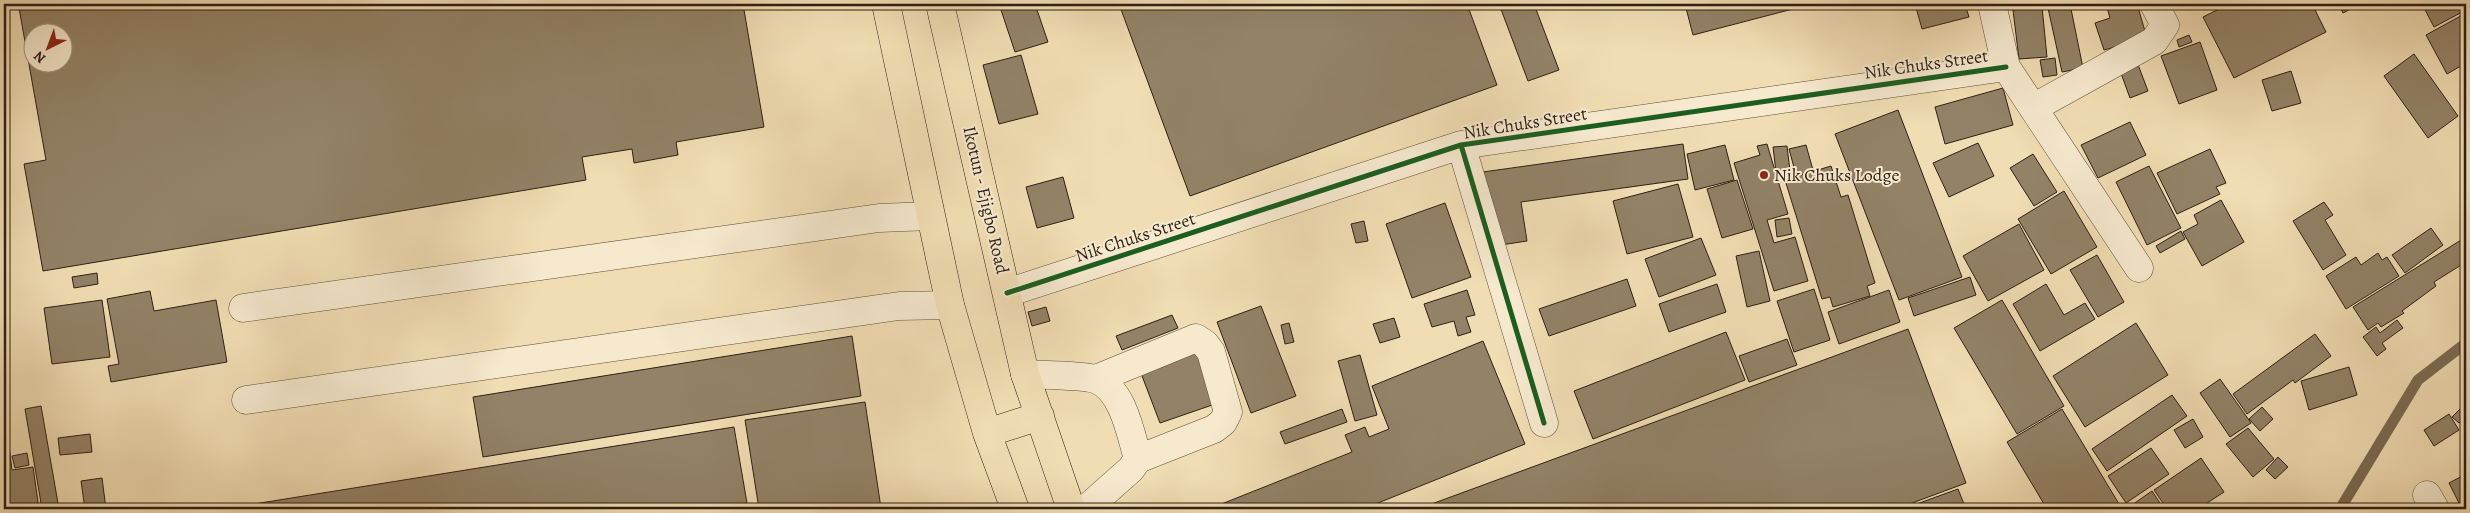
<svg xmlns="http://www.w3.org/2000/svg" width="2470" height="513" font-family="Alegreya,serif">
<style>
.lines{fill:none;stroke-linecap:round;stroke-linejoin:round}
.stream{stroke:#7b6a53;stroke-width:11}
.building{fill:#938267;stroke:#2e1f15;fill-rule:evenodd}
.minor-casing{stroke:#5f4e3c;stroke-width:29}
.major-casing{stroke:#2e1f15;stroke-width:29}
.minor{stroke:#f6e9ce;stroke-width:28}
.major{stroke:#f1ddb3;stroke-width:28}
.cycleway-casing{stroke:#f6e9ce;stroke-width:8}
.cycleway{stroke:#1b5e20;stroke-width:5}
.poi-dot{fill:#8f2418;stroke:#f6e9ce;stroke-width:2}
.labels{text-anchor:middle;stroke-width:4;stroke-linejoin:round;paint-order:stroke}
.street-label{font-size:18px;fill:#2e1f15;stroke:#f6e9ce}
.poi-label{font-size:18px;fill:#2e1f15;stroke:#f6e9ce;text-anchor:start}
</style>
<rect width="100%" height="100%" fill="#f1ddb3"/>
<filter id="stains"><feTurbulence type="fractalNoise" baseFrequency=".004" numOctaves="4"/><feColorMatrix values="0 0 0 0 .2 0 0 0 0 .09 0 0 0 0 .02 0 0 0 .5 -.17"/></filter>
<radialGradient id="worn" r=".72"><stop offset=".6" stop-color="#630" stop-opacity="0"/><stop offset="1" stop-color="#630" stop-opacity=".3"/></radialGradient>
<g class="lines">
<!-- stream -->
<path class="stream" d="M2340 509 2418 380 2466 343"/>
</g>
<!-- building -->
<path class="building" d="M46 4H743L764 127 676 142 678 155 634 163 632 149 582 157 586 180 43 271 24 164 46 160 19 8ZM32 32H62V62H32Z
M999 4H1035L1048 42 1015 52Z
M1119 4H1467L1497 85 1190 196Z
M1499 4H1534L1559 70 1528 81Z
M1672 4H1812L1693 35 1685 4 1672 7Z
M1915 4H1965L1969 17 1922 29Z
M2070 4 2083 68 2062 72 2048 8Z
M2106 4H2137L2147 38 2104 50 2095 23 2110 18Z
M2229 4H2312L2326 32 2234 78 2203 17Z
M2339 4H2360L2343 13Z
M2422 4H2466V10L2434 27Z
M2042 7 2047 57 2019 59 2013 10Z
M2466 13V63L2447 74 2426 35Z
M2189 35 2192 42 2179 47 2177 40Z
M2200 42 2217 90 2179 104 2161 56Z
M2414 54 2458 116 2428 138 2384 76Z
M1021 55 1038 114 999 124 983 65Z
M2055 58 2057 75 2043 77 2040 60Z
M2137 62 2148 91 2130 98 2119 68Z
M2291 71 2301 103 2272 111 2262 80Z
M2003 88 2013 125 1945 144 1935 107Z
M1898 110 1962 277 1899 300 1835 134Z
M2130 122 2146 155 2098 178 2081 145Z
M1978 143 1994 176 1949 197 1933 163Z
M1683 144 1688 179 1521 202 1527 241 1494 246 1483 172Z
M1767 144 1788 214 1767 220 1774 243 1795 237 1808 281 1774 291 1734 163 1760 155 1757 146Z
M1725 145 1734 180 1695 190 1687 154Z
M1806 145 1813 170 1796 175 1789 149Z
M1787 146 1790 171 1776 172 1773 147Z
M2210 149 2226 183 2216 187 2220 194 2177 214 2157 173Z
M2033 154 2057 192 2034 206 2010 168Z
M1831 166 1841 197 1848 195 1875 283 1867 286 1870 296 1833 307 1830 297 1822 299 1785 180Z
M2149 166 2181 228 2147 245 2116 182Z
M1063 177 1074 218 1037 228 1026 187Z
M1737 180 1753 229 1722 238 1707 189Z
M1678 184 1693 237 1627 254 1613 201Z
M2064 191 2097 247 2051 274 2018 219Z
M2221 200 2244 242 2202 266 2183 232 2198 224 2194 215Z
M2324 202 2333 215 2325 220 2346 255 2323 270 2293 221Z
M1445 203 1471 277 1412 298 1386 224Z
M1789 218 1792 234 1777 237 1775 220Z
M1364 221 1368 241 1356 243 1351 224Z
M2019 224 2044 270 1988 301 1963 256Z
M2431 228 2443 245 2405 273 2392 255Z
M2181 231 2185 239 2160 253 2156 246Z
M2466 237V262L2434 282 2436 286 2402 311 2404 313 2381 327 2378 323 2368 330 2353 307Z
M1701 238 1716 275 1659 297 1645 259Z
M1759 251 1770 301 1747 307 1736 256Z
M2378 253 2382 260 2387 257 2399 276 2346 309 2326 276 2356 257 2361 265Z
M2097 255 2124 302 2098 317 2070 270Z
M97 273 98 284 74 288 72 277Z
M1970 277 1976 295 1914 316 1908 298Z
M1627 279 1636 306 1549 336 1539 309Z
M1717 284 1726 312 1669 332 1659 304Z
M2046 284 2064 315 2085 303 2095 319 2040 351 2013 304Z
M1814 289 1830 340 1794 352 1777 301Z
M1467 290 1475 315 1466 317 1471 332 1458 336 1454 321 1432 327 1424 304Z
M1889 290 1900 322 1839 344 1828 312Z
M150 291 154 311 216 300 227 362 111 382 108 366 119 364 107 299Z
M102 300 110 357 52 364 44 308Z
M2002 300 2064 406 2017 434 1954 328Z
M1261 306 1296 396 1251 413 1217 322Z
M1046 307 1050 321 1032 326 1028 312Z
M1172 315 1178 328 1122 350 1116 336Z
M1394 318 1400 337 1380 343 1373 324Z
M2397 320 2403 328 2382 343 2386 349 2377 356 2363 337 2376 327 2380 333Z
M1289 323 1294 342 1285 344 1281 325Z
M2136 323 2168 375 2085 427 2053 376Z
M1908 329 1966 483 1896 509H1418Z
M1726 332 1745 380 1593 439 1574 391Z
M2315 334 2331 356 2295 383 2293 380 2247 414 2233 394Z
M852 336 861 396 483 457 473 397Z
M1787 339 1797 365 1749 382 1739 356Z
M1483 341 1525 444 1363 509H1209L1352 452 1345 435 1365 427 1369 437 1389 429 1372 386Z
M1198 348 1218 403 1160 423 1139 368Z
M1360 355 1377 415 1355 421 1338 361Z
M2349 367 2357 395 2309 410 2301 381Z
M2220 379 2251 423 2230 437 2200 393Z
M2172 395 2187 416 2107 471 2092 449Z
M865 402 881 508 759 509 745 420Z
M41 406 59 509H42L25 409Z
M2262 407 2273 419 2260 431 2249 419Z
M2462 407 2466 411V416L2459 423 2452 417Z
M1342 409 1347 422 1285 444 1280 432Z
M2062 409 2122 509H2047L2007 442Z
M2449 414 2459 430 2434 446 2424 430Z
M2193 419 2203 437 2185 448 2174 430Z
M734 427 748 509H223Z
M2248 428 2274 459 2253 477 2226 444Z
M90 434 92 452 60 455 58 438Z
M8 438 12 470 33 467 39 509H4V439Z
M2151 448 2169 474 2126 503 2108 476Z
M27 453 29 465 15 468 12 456Z
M2278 457 2288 467 2275 479 2266 470Z
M2201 458 2224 492 2198 509H2167L2154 490Z
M2466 474V509H2462L2449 483Z
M102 478 106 509H85L81 481Z
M1958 489 1966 509H1903Z
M2152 491 2164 509H2130L2129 507Z"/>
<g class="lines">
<defs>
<path id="minor" d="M1992 4 2006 67 2139 268
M2033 108 2154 41 2165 25 2154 4
M1461 145 1544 423
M1007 293 1461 145 2006 67
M243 308 879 218 930 216
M1025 374C1042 375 1082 375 1095 379 1123 388 1131 435 1138 459L1131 469 1086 509
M1096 379 1196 338 1205 344 1211 352 1228 412 1223 422 1214 429 1138 459
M246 400 899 306 950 305
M2427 495 2435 509"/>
<path id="major" d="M886 4 950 305 987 433 1015 509
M940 4 1025 374 1071 509
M987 433 1040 416"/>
</defs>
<!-- minor casing -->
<use href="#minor" class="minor-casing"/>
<!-- major casing -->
<use href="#major" class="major-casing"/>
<!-- minor -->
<use href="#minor" class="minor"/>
<!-- major -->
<use href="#major" class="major"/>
<defs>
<path id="cycleway" d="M1461 145 1544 423
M1007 293 1461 145 2006 67"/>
</defs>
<!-- cycleway casing -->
<use href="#cycleway" class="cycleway-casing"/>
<!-- cycleway -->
<use href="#cycleway" class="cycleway"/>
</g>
<!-- markers -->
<circle class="poi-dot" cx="1764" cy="175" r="5"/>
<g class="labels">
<!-- street labels -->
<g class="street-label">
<text transform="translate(1926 64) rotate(-8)" y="6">Nik Chuks Street</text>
<text transform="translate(1525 123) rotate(-9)" y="6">Nik Chuks Street</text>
<text transform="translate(986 200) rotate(77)" y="6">Ikotun - Ejigbo Road</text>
<text transform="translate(1135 237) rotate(-18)" y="6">Nik Chuks Street</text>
</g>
<!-- poi labels -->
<g class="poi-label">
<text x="1774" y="181">Nik Chuks Lodge</text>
</g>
</g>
<!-- margin -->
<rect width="2470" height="513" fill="none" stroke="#f1ddb3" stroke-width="20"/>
<rect x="5" y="5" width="2460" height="503" fill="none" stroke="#2e1f15" stroke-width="2.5"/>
<rect x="10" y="10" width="2450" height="493" fill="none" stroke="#2e1f15"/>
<!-- north arrow -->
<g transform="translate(48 48) rotate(222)"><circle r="24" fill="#f6e9ce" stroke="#a69884"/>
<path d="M0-4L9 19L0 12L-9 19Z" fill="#8f2418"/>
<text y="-8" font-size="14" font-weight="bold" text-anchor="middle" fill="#2e1f15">N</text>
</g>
<rect width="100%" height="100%" filter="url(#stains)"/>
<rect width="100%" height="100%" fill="url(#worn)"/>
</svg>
